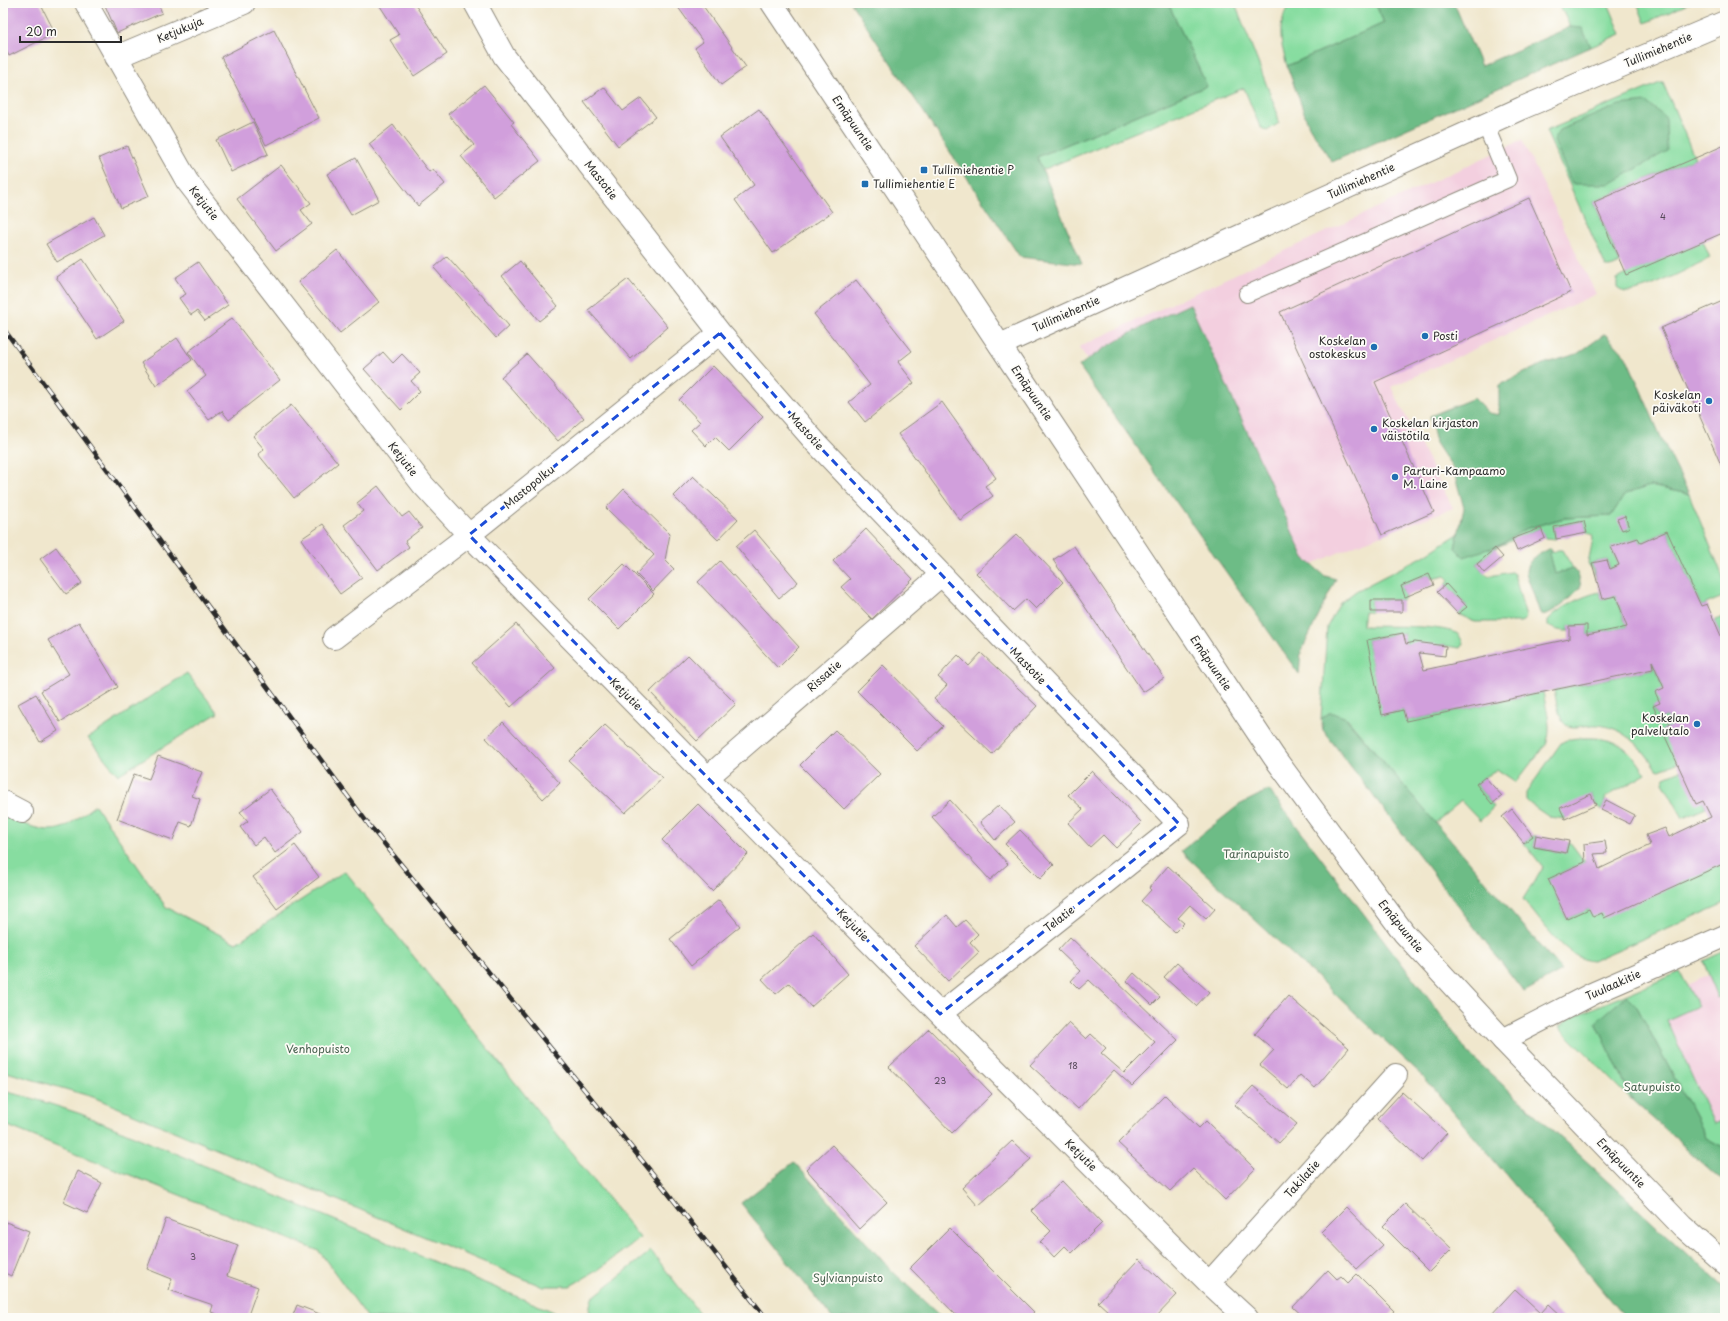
<svg xmlns="http://www.w3.org/2000/svg" width="1728" height="1321" font-family="'Playpen Sans',sans-serif">
<style>
.built{fill:#f3cfdf}
.green{fill:#87dda0;stroke:#598466}
.forest{fill:#6dbc86;stroke:#4c7458}
.building{fill:#d19fdc}
.lines{fill:none;stroke-linecap:round;stroke-linejoin:round}
.lane-casing{stroke:#8e897c;stroke-width:18}
.street-casing{stroke:#8e897c;stroke-width:24}
.secondary-casing{stroke:#8e897c;stroke-width:24}
.lane{stroke:#fff;stroke-width:16}
.street{stroke:#fff;stroke-width:22}
.secondary{stroke:#fff;stroke-width:22}
.rail-casing{stroke:#2b2b2b;stroke-width:4.5}
.rail{stroke:#fdfcf7;stroke-width:3;stroke-dasharray:9;stroke-linecap:butt}
.marked{fill:none;stroke:#1d4ed8;stroke-width:3;stroke-dasharray:8 5;stroke-linejoin:round}
.poi-dot{fill:#1f6fb2;stroke:#fdfcf7;stroke-width:1.5}
.labels{text-anchor:middle;stroke-width:3.5;stroke-linejoin:round;paint-order:stroke}
.number-label{font-size:9px;fill:#544857}
.street-label{font-size:11px;fill:#2b2b2b;stroke:#fdfcf7}
.poi-label{font-size:11px;fill:#2b2b2b;stroke:#fdfcf7;text-anchor:start}
.park-label{font-size:11px;fill:#47604e;stroke:#fdfcf7}
</style>
<rect width="100%" height="100%" fill="#fdfcf7"/>
<filter id="ink" filterUnits="userSpaceOnUse"><feTurbulence type="fractalNoise" baseFrequency=".025" numOctaves="2"/><feDisplacementMap in="SourceGraphic" scale="8" xChannelSelector="R" yChannelSelector="G"/><feConvolveMatrix kernelMatrix="1 2 1 2 8 2 1 2 1" color-interpolation-filters="sRGB"/></filter>
<filter id="wash" filterUnits="userSpaceOnUse"><feTurbulence type="fractalNoise" baseFrequency=".012" numOctaves="4" result="noise"/><feDisplacementMap in="SourceGraphic" scale="16" xChannelSelector="R" yChannelSelector="G"/><feGaussianBlur stdDeviation="0.9" result="paint"/><feColorMatrix in="noise" values="0 0 0 0 0 0 0 0 0 0 0 0 0 0 0 0 0 1.4 0 .05"/><feComposite in="paint" operator="in"/></filter>
<g filter="url(#wash)">
<rect width="100%" height="100%" fill="#f0e7cd"/>
<!-- built -->
<path class="built" d="M1522 140 1596 294 1391 387 1453 508 1353 546 1248 594 1079 347Z
M1725 968V1157L1637 1007Z"/>
<!-- green -->
<path class="green" d="M1168 3H1235L1277 112 1279 123 1267 131 1260 127 1244 88 1042 170 1037 157 1207 86Z
M1298 3H1375L1384 23 1287 66C1281 43 1277 30 1287 8Z
M1559 3H1608L1621 34 1591 47 1582 29 1570 27Z
M1637 3H1690L1645 23Z
M1660 83H1663L1695 158 1594 202 1620 263 1611 267H1606L1546 131Z
M1703 241 1710 258C1691 267 1648 291 1628 292 1624 292 1621 291 1617 288V279L1622 276Z
M1650 486 1689 494 1725 582V596L1701 606 1667 531 1641 543 1638 538 1611 548 1619 565 1610 569 1607 560 1592 563 1597 580 1588 563 1593 539 1592 535 1587 533 1584 521 1554 527 1556 539 1545 538 1540 528 1495 548 1477 564 1484 573 1490 576 1511 572 1514 574 1526 617 1525 620 1520 622H1475L1458 614 1467 606 1446 584 1449 580 1445 576 1432 579 1429 574 1401 586 1405 597 1402 600H1371V612H1364L1362 626C1387 627 1434 624 1456 633 1460 635 1461 639 1463 643L1460 648 1446 646 1406 644 1403 633 1367 640 1383 715 1403 710 1406 721 1543 692C1546 709 1553 728 1546 744L1516 782 1498 770 1485 777 1476 784 1494 807 1480 821 1461 801 1435 823 1347 718 1329 713 1321 719 1327 627 1340 603 1356 591 1422 557 1458 534 1455 548 1500 545 1525 529 1564 518 1611 516 1625 494Z
M1558 550H1562L1573 568 1555 574 1549 553Z
M1600 592 1602 599 1616 596 1627 627 1587 635V625L1569 626V631C1561 631 1554 630 1548 625V620C1558 608 1584 595 1600 592Z
M1722 617H1725V645L1714 621Z
M1652 661 1664 688 1660 703 1653 707 1659 719 1666 716 1671 726 1677 763 1660 770 1656 769C1642 747 1625 727 1597 725 1587 724 1575 730 1566 725 1559 721 1556 698 1554 690L1653 669Z
M187 673 218 713 118 775 88 738Z
M1592 738C1621 739 1631 751 1646 774L1606 797V800L1601 810 1596 805 1591 794 1565 819 1549 817 1529 803 1526 800V793L1561 743C1569 737 1582 738 1592 738Z
M1681 770 1703 801 1706 808 1683 818 1663 782 1665 777Z
M95 805 166 907 236 943 345 871 640 1238 598 1270 570 1286H541L93 1097 3 1071V815C22 822 47 838 68 825 77 819 86 812 95 805Z
M1536 835 1534 847 1566 853 1569 841 1585 862 1549 879 1567 919 1589 909 1725 863V903L1592 961C1568 961 1537 916 1523 899L1543 867 1524 843Z
M1725 951V994L1718 997 1703 961Z
M1680 972 1698 1006 1667 1020 1714 1124 1725 1120V1148L1706 1138 1637 1007 1596 1022 1633 1101 1559 1027 1572 1017Z
M3 1091 35 1099 81 1114 554 1312 561 1318H368L319 1251 3 1124Z
M651 1251 703 1318H592L589 1309 592 1298Z"/>
<!-- forest -->
<path class="forest" d="M851 3H1168L1207 86 1037 157 1082 264 1020 257Z
M1375 3H1454L1481 66 1570 27 1582 28 1591 47 1332 162 1309 126 1287 66 1384 23Z
M1646 102 1666 118 1667 151 1610 184H1572L1554 141 1559 130 1619 105Z
M1190 304 1304 558 1325 576 1336 579 1301 652 1299 674 1079 366C1113 340 1151 322 1190 304Z
M1605 334 1626 356 1660 435 1689 494 1650 486 1625 494 1611 516 1564 518 1525 529 1500 545 1464 557 1455 548 1464 508 1453 469 1436 443 1430 416 1474 398 1489 413 1499 415V385L1543 364 1577 354Z
M1551 548 1552 552 1550 553 1555 574 1573 568 1578 574 1581 586C1577 593 1553 613 1546 614 1543 615 1542 614 1540 613L1526 573C1526 559 1540 554 1551 548Z
M1329 713H1334L1346 718 1562 971 1524 992 1323 730 1321 719Z
M1269 790 1435 1007 1468 1053 1725 1288V1318H1626L1423 1076 1181 851 1239 805Z
M1626 996 1637 1007 1706 1138 1725 1148V1183L1633 1101 1596 1022Z
M794 1162 891 1270 942 1318H832L741 1203Z"/>
<g id="blocks">
<!-- building -->
<path class="building" d="M3 3H40L55 33 9 56 3 44V33L6 32 3 25Z
M104 3H158L162 13 117 33Z
M378 3H414L447 54 414 76 390 40 399 35Z
M675 3H701L746 67 721 85 695 48 703 42Z
M1284 3H1298L1287 8Z
M274 30 319 118 266 145 221 57Z
M484 85 514 122 511 124 540 161 494 197 461 156 474 145 448 114Z
M604 87 623 111 641 98 656 117 618 146 584 102Z
M759 109 832 212 773 253 735 200 754 185 720 137Z
M253 122 268 154 231 172 216 140Z
M393 125 429 172 433 169 445 184 418 206 369 144Z
M1725 145V232L1626 275 1594 202Z
M127 146 149 196 121 208 99 158Z
M356 158 379 200 351 215 327 174Z
M281 165 311 203 301 210 312 224 276 251 237 199Z
M1529 198 1571 292 1375 382 1434 512 1382 535 1280 312Z
M94 217 104 235 57 262 46 244Z
M337 250 379 302 340 333 298 282Z
M447 256 509 326 496 338 434 268Z
M83 259 124 321 97 339 56 277Z
M520 261 558 306 539 321 502 276Z
M198 262 228 305 205 321 197 311 191 315 179 298 186 294 175 278Z
M628 279 668 327 631 359 588 310Z
M856 280 912 351 898 362 914 383 865 422 849 402 870 385 814 314Z
M1725 300V474L1661 328Z
M232 318 280 380 229 420 222 411 209 420 187 391 206 376 188 352Z
M177 338 192 360 156 386 141 363Z
M383 352 393 363 402 354 420 373 411 381 420 391 401 410 364 369Z
M527 354 584 418 558 441 501 377Z
M713 366 763 417 729 451 715 437 706 446 691 430 700 422 679 400Z
M942 402 996 478 985 486 993 496 960 520 898 434Z
M291 405 338 463 294 498 258 454 264 449 253 436Z
M693 476 738 519 718 540 673 496Z
M378 486 402 517 409 512 422 528 405 541 409 547 378 570 344 525 363 511 357 503Z
M624 489 670 534 665 560 674 569 653 591 636 574 654 555 606 508Z
M1625 516 1629 528 1622 530 1617 519Z
M1584 521 1587 533 1556 539 1554 527Z
M323 524 362 578 340 594 301 539Z
M1541 528 1545 538 1517 551 1512 539Z
M866 529 913 579 872 619 841 587 850 579 833 561Z
M754 530 798 582 779 598 736 546Z
M1667 531 1701 606 1707 604 1725 645V863L1604 918 1602 913 1593 917 1589 909 1567 919 1548 879 1585 862 1584 844 1605 841 1607 853 1594 854 1599 869 1650 845 1646 835 1665 828 1669 837 1711 817 1703 801 1696 804 1662 730 1671 726 1666 716 1659 719 1653 706 1660 703 1655 692 1664 688 1652 661 1653 669 1406 721 1403 710 1382 715 1367 640 1403 633 1406 644 1415 642 1446 646 1445 656 1419 653 1424 670 1569 639V626L1587 625V635L1627 627 1616 596 1602 599 1592 563 1607 560 1610 569 1619 565 1611 547 1638 538 1641 543Z
M1017 534 1063 582 1036 609 1026 599 1013 611 976 573Z
M1074 546 1164 678 1143 692 1053 560Z
M56 547 82 583 66 594 40 559Z
M1495 548 1503 557 1484 573 1477 564Z
M720 561 799 647 778 668 698 582Z
M624 564 654 594 619 629 589 599Z
M1429 574 1434 585 1405 597 1401 586Z
M1446 584 1467 607 1458 614 1437 592Z
M1371 600H1402V612H1371Z
M79 622 118 687 60 722 41 691 69 674 48 640Z
M516 624 555 668 511 707 472 663Z
M981 653 1037 706 992 754 934 699 947 685 938 677 958 655 969 666Z
M688 655 736 704 697 741 650 692Z
M883 665 943 726 917 751 857 691Z
M36 694 58 731 40 742 18 704Z
M503 722 560 783 543 799 486 738Z
M605 725 663 778 625 813 569 761Z
M835 730 880 774 844 809 800 765Z
M158 756 202 772 192 796 200 799 191 826 180 822 173 840 117 819 134 774 149 779Z
M1092 771 1142 823 1116 848 1103 835 1090 847 1068 823 1083 809 1068 795Z
M1485 777 1502 796 1492 804 1476 784Z
M270 789 303 832 275 853 264 837 254 845 240 827 248 821 240 812Z
M1591 794 1596 805 1565 819 1560 808Z
M950 800 1008 864 990 880 932 817Z
M1606 800 1635 815 1630 824 1601 810Z
M698 804 748 854 712 891 662 840Z
M999 805 1015 822 995 840 980 822Z
M1512 809 1533 836 1524 843 1502 817Z
M1020 830 1054 865 1040 879 1005 844Z
M1536 835 1569 841 1566 853 1534 847Z
M295 845 319 877 277 909 253 877Z
M1168 866 1215 909 1206 919 1190 905 1178 918 1184 923 1175 932 1141 901 1151 890 1149 888Z
M719 900 740 926 691 966 670 939Z
M947 915 957 927 965 920 978 934 970 942 979 952 948 981 914 946Z
M813 933 848 974 811 1007 789 983 776 994 762 979Z
M1070 937 1178 1040 1132 1086 1114 1070 1078 1109 1030 1065 1069 1023 1086 1039 1091 1034 1106 1048 1101 1053 1124 1073 1155 1042 1089 980 1079 989 1071 981 1080 971 1058 950Z
M1177 963 1209 992 1196 1006 1164 977Z
M1134 973 1160 997 1152 1005 1127 981Z
M1288 996 1349 1048 1315 1088 1300 1075 1288 1089 1260 1065 1274 1050 1255 1034Z
M929 1029 992 1094 952 1133 889 1067Z
M1253 1086 1297 1124 1279 1143 1235 1105Z
M1402 1092 1447 1133 1422 1161 1377 1119Z
M1165 1095 1199 1128 1206 1121 1255 1169 1225 1200 1193 1169 1170 1191 1118 1143Z
M1012 1141 1031 1159 978 1206 962 1188Z
M832 1145 887 1202 859 1229 806 1169Z
M78 1171 102 1183 87 1213 63 1202Z
M1062 1181 1102 1223 1072 1253 1065 1246 1054 1257 1040 1242 1051 1231 1031 1211Z
M1405 1204 1452 1249 1429 1272 1383 1226Z
M1346 1207 1383 1245 1357 1269 1321 1232Z
M166 1219 238 1245 227 1276 258 1287 247 1318H226L211 1312 213 1305 169 1290 172 1279 147 1269Z
M3 1221 29 1231 11 1276 3 1272Z
M950 1228 1034 1312 1028 1318H959L910 1268Z
M1139 1259 1177 1295 1155 1318H1103L1109 1312 1098 1302Z
M1328 1270 1337 1279 1341 1276 1348 1283 1357 1274 1394 1311 1387 1318H1305L1293 1307Z
M1515 1289 1541 1313 1549 1304 1564 1318H1491L1490 1316Z
M297 1305 330 1318H292Z"/>
</g>
</g>
<g filter="url(#ink)">
<use href="#blocks" fill-opacity="0" stroke="#8e897c" stroke-width="1"/>
<g class="lines">
<defs>
<path id="lane" d="M1247 294 1508 179 1485 124"/>
<path id="street" d="M86 3 187 181 423 485 469 535 950 1024 1209 1283 1247 1318
M475 3 504 56 720 333 817 444 1179 824 940 1014
M116 57 244 3
M1000 345 1522 108 1725 22
M334 638 469 535 720 333
M708 777 941 575
M3 802 22 812
M1503 1040 1594 993 1725 936
M1209 1283 1396 1075"/>
<path id="secondary" d="M772 3 1274 757 1404 933 1503 1040 1682 1226 1725 1264"/>
</defs>
<!-- lane casing -->
<use href="#lane" class="lane-casing"/>
<!-- street casing -->
<use href="#street" class="street-casing"/>
<!-- secondary casing -->
<use href="#secondary" class="secondary-casing"/>
<!-- lane -->
<use href="#lane" class="lane"/>
<!-- street -->
<use href="#street" class="street"/>
<!-- secondary -->
<use href="#secondary" class="secondary"/>
<defs>
<path id="rail" d="M3 328 369 825 653 1174 766 1318"/>
</defs>
<!-- rail casing -->
<use href="#rail" class="rail-casing"/>
<!-- rail -->
<use href="#rail" class="rail"/>
</g>
</g>
<!-- marked area -->
<path class="marked" d="M720 333 817 444 1179 824 940 1014 469 535Z"/>
<!-- markers -->
<g class="poi-dot">
<rect x="920" y="166" width="8" height="8" rx="2"/>
<rect x="861" y="180" width="8" height="8" rx="2"/>
<circle cx="1425" cy="336" r="4"/>
<circle cx="1374" cy="347" r="4"/>
<circle cx="1709" cy="401" r="4"/>
<circle cx="1374" cy="429" r="4"/>
<circle cx="1395" cy="477" r="4"/>
<circle cx="1697" cy="724" r="4"/>
</g>
<g class="labels">
<!-- number labels -->
<g class="number-label">
<text x="1663" y="220">4</text>
<text x="1073" y="1069">18</text>
<text x="940" y="1084">23</text>
<text x="193" y="1260">3</text>
</g>
<!-- street labels -->
<g class="street-label">
<text transform="translate(180 30) rotate(-23)" y="4">Ketjukuja</text>
<text transform="translate(1658 50) rotate(-23)" y="4">Tullimiehentie</text>
<text transform="translate(853 123) rotate(56)" y="4">Emäpuuntie</text>
<text transform="translate(601 180) rotate(52)" y="4">Mastotie</text>
<text transform="translate(1361 181) rotate(-24)" y="4">Tullimiehentie</text>
<text transform="translate(204 203) rotate(52)" y="4">Ketjutie</text>
<text transform="translate(1066 314) rotate(-24)" y="4">Tullimiehentie</text>
<text transform="translate(1032 393) rotate(56)" y="4">Emäpuuntie</text>
<text transform="translate(806 431) rotate(48)" y="4">Mastotie</text>
<text transform="translate(403 459) rotate(52)" y="4">Ketjutie</text>
<text transform="translate(529 487) rotate(-39)" y="4">Mastopolku</text>
<text transform="translate(1211 663) rotate(56)" y="4">Emäpuuntie</text>
<text transform="translate(1028 666) rotate(46)" y="4">Mastotie</text>
<text transform="translate(824 676) rotate(-41)" y="4">Rissatie</text>
<text transform="translate(626 694) rotate(45)" y="4">Ketjutie</text>
<text transform="translate(1059 919) rotate(-38)" y="4">Telatie</text>
<text transform="translate(853 925) rotate(46)" y="4">Ketjutie</text>
<text transform="translate(1401 926) rotate(51)" y="4">Emäpuuntie</text>
<text transform="translate(1613 985) rotate(-24)" y="4">Tuulaakitie</text>
<text transform="translate(1081 1155) rotate(45)" y="4">Ketjutie</text>
<text transform="translate(1621 1163) rotate(46)" y="4">Emäpuuntie</text>
<text transform="translate(1302 1179) rotate(-48)" y="4">Takilatie</text>
</g>
<!-- poi labels -->
<g class="poi-label">
<text x="932" y="174">Tullimiehentie P</text>
<text x="873" y="188">Tullimiehentie E</text>
<text x="1433" y="340">Posti</text>
<text x="1366" y="345" text-anchor="end">Koskelan<tspan x="1366" dy="13">ostokeskus</tspan></text>
<text x="1701" y="399" text-anchor="end">Koskelan<tspan x="1701" dy="13">päiväkoti</tspan></text>
<text x="1382" y="427">Koskelan kirjaston<tspan x="1382" dy="13">väistötila</tspan></text>
<text x="1403" y="475">Parturi-Kampaamo<tspan x="1403" dy="13">M. Laine</tspan></text>
<text x="1689" y="722" text-anchor="end">Koskelan<tspan x="1689" dy="13">palvelutalo</tspan></text>
</g>
<!-- park labels -->
<g class="park-label">
<text x="1256" y="858">Tarinapuisto</text>
<text x="318" y="1053">Venhopuisto</text>
<text x="1652" y="1091">Satupuisto</text>
<text x="848" y="1282">Sylvianpuisto</text>
</g>
</g>
<!-- margin -->
<rect width="1728" height="1321" fill="none" stroke="#fdfcf7" stroke-width="16"/>
<!-- scale -->
<path d="M20 36v6h101v-6" fill="none" stroke="#2b2b2b" stroke-width="2"/>
<text x="26" y="36" font-size="12" fill="#2b2b2b" stroke="#fdfcf7" stroke-width="3" paint-order="stroke">20 m</text>
</svg>
